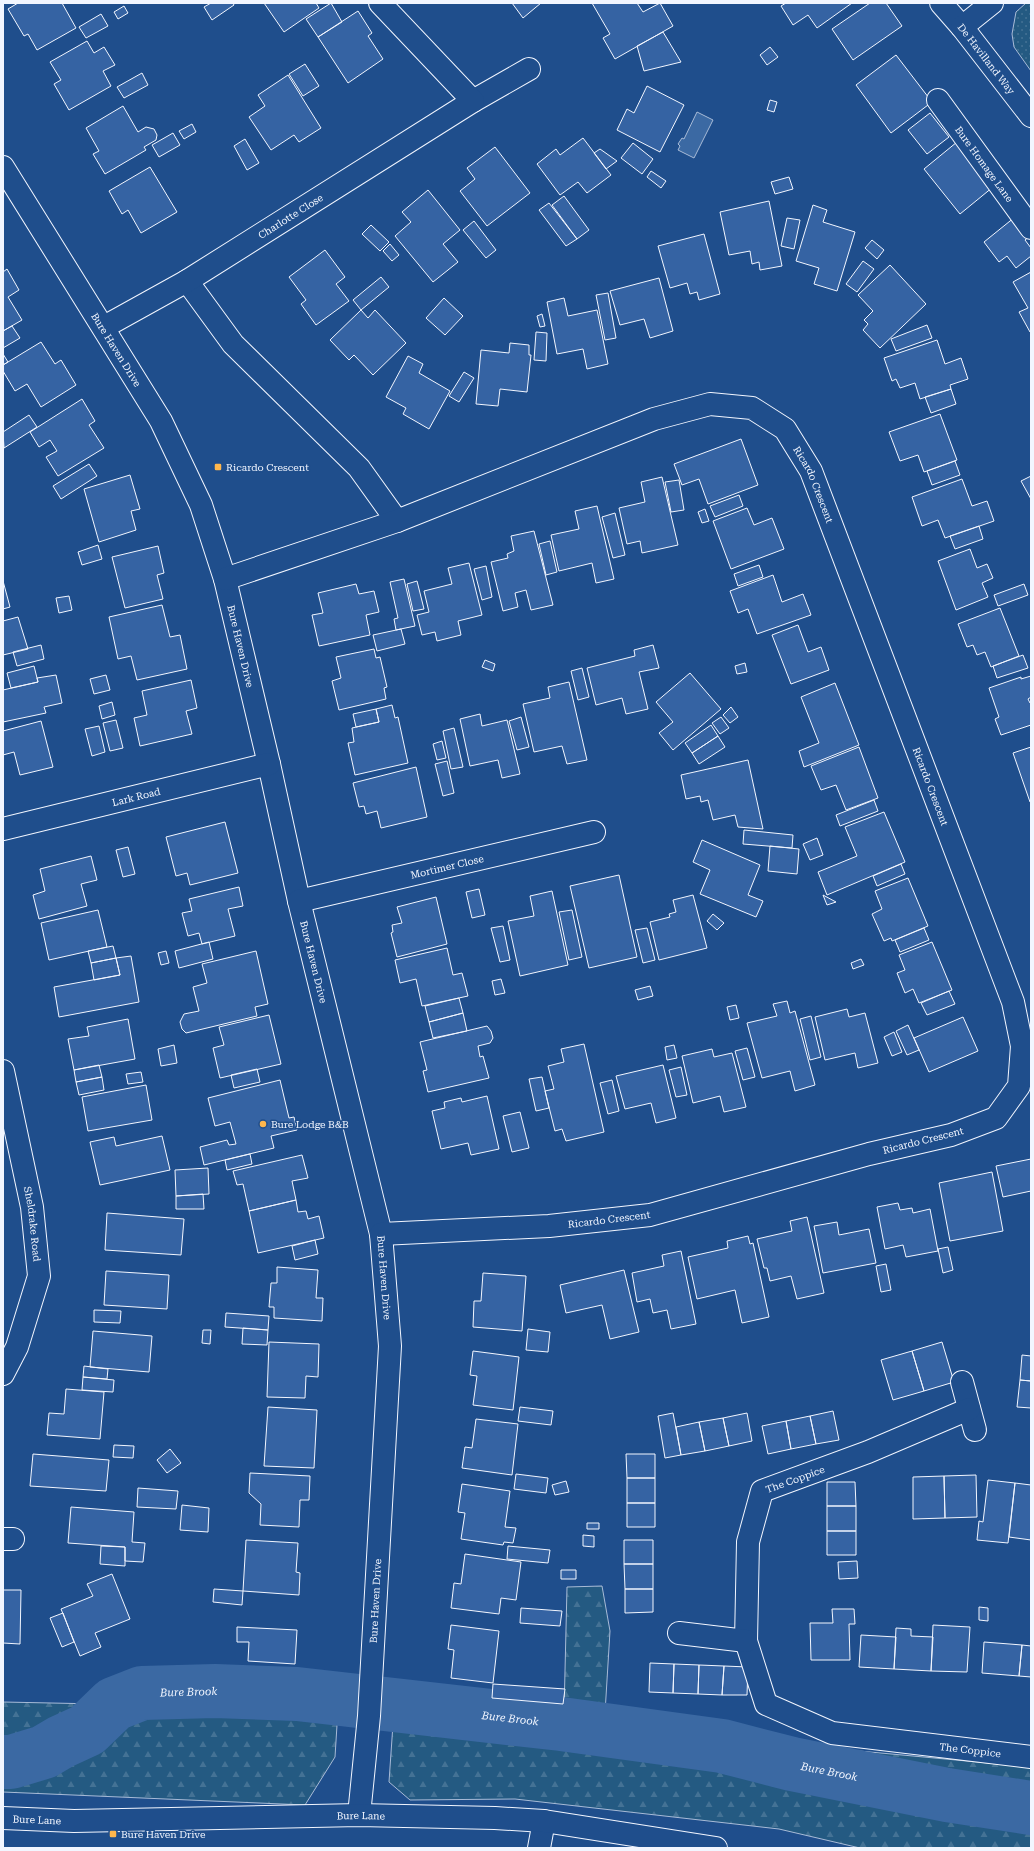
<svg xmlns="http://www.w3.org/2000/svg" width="1034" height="1851" font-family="'Roboto Serif',serif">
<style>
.grass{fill:url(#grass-dots);stroke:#a8bbd7}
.forest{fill:url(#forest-firs);stroke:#a8bbd7}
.water{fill:#3b69a3;stroke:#a8bbd7}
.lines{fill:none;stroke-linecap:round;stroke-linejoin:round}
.river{stroke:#3b69a3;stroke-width:54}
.building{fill:#3563a3;stroke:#f2f6ff}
.minor-casing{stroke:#f2f6ff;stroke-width:24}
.tertiary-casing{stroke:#f2f6ff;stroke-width:24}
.minor{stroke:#1f4e8c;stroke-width:22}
.tertiary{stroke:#1f4e8c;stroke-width:22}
.poi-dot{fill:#ffb74d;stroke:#1f4e8c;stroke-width:1.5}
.labels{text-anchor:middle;stroke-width:3;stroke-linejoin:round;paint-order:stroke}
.street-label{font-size:10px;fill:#f2f6ff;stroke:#1f4e8c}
.poi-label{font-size:10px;fill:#f2f6ff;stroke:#1f4e8c;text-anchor:start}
.water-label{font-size:11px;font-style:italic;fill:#f2f6ff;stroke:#1f4e8c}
</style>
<defs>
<pattern id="grass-dots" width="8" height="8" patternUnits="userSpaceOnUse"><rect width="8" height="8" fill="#245a82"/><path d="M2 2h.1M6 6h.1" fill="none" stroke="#447295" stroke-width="1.8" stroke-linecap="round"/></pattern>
<pattern id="forest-firs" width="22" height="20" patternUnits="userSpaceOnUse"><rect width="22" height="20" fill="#245a82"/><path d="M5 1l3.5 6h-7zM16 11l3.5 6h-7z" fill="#447295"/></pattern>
</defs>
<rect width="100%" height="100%" fill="#1f4e8c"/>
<!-- grass -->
<path class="grass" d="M1026 3H1031V71L1014 47 1012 34 1016 12Z"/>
<!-- forest -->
<path class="forest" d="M602 1586 610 1631 605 1713 784 1744 1031 1767V1848H860L779 1829 515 1799 410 1800 389 1782 395 1695 564 1713 567 1587Z
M3 1702 338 1709 335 1757 305 1805 3 1792Z"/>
<!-- water -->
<path class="water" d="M697 112 713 120 694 158 678 150 680 146 678 144 682 138 684 139Z"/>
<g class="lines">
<!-- river -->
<path class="river" id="s1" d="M3 1762H11L44 1752 61 1742 87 1730 114 1704 142 1693 215 1691 297 1694 561 1724 722 1746 792 1764 947 1795 1031 1808"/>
</g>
<!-- building -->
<path class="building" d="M18 3H62L76 28 37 50 28 34 24 36 8 9Z
M211 3H233L234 5 212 20 204 7Z
M264 3H316L319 8 284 32Z
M331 3 342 22 318 37 306 19Z
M512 3H541L523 18Z
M592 3H637L643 12 660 3 673 26 615 59 603 38 610 34Z
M786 3H852L817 28 808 15 793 25 781 6Z
M870 3H886L902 26 853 60 832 29Z
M124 6 128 13 118 19 114 12Z
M358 11 372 33 368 36 383 59 348 83 318 37Z
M101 14 108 26 86 38 79 27Z
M663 32 681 62 644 71 637 46Z
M87 41 94 53 104 47 115 65 103 71 111 86 69 110 54 84 61 80 50 62Z
M770 47 778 57 767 65 760 55Z
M896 55 932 102 891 133 856 85Z
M305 64 319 86 303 96 289 74Z
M142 73 148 85 124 98 117 87Z
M288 75 321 128 299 142 294 135 271 150 249 117 265 106 258 95Z
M647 86 684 105 660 152 617 130 627 109 634 113Z
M770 100 777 102 774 112 767 110Z
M123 106 138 132 146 127 154 129 157 135 156 140 144 147 146 150 105 174 93 154 99 151 86 128Z
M930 113 949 137 927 154 908 130Z
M192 124 196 132 184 139 179 131Z
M173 133 180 145 159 157 152 145Z
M583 138 611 175 587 193 578 182 560 195 537 164 556 149 560 155Z
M245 139 259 163 247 170 234 146Z
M957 142 993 187 960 214 924 169Z
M633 143 653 159 642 174 621 158Z
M495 147 530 193 487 226 460 191 475 179 467 168Z
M600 149 617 161 606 169 594 153Z
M150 167 177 212 141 233 128 210 122 214 109 191Z
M651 171 666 181 661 188 647 177Z
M789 177 793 189 775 194 771 182Z
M428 190 460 230 443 244 458 262 433 282 395 236 411 222 402 212Z
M564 196 589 230 577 239 552 205Z
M769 201 782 266 760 270 759 262 752 264 750 251 729 255 720 212Z
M549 203 577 239 566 246 539 210Z
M813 205 827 210 823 222 855 232 837 291 814 284 819 268 796 261Z
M1015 217 1030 236 1025 240 1031 248V256L1016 268 1007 256 999 262 984 242Z
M787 218 800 220 794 249 781 246Z
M474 221 496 250 486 258 463 230Z
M371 225 389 242 380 251 362 234Z
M704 234 720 294 699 300 697 292 690 294 687 283 670 288 658 246Z
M872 240 884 250 877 259 865 248Z
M390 244 399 255 392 261 383 251Z
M325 250 345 277 336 284 349 301 316 325 301 304 306 300 289 277Z
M863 261 874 269 857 292 846 284Z
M890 265 926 304 880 348 863 330 868 324 864 320 873 311 858 295Z
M7 269 19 290 8 297 22 320 3 331V272Z
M1031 272V331L1030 332 1019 312 1028 308 1013 282Z
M381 277 389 287 361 310 353 300Z
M659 278 673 331 650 338 644 319 620 325 610 291Z
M608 293 616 338 605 340 596 295Z
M444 298 463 316 445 335 426 318Z
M564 298 568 316 597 310 608 364 587 369 583 349 557 354 547 302Z
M361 310 368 318 375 310 406 343 373 375 354 355 349 360 330 340Z
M542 314 545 326 540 327 537 316Z
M927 325 932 338 896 351 891 339Z
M12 326 20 338 3 348V331Z
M536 332 547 333 546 361 534 360Z
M937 340 945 364 961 358 968 379 950 385 951 389 920 399 915 383 900 388 896 379 892 381 884 358Z
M41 342 55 364 61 360 76 385 41 407 27 384 15 391 3 371V365Z
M510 343 529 345V355H531L527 392 500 389 498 406 476 404 481 350 509 353Z
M3 354 8 362 3 365Z
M408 356 423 364 419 373 450 391 429 429 403 414 406 408 386 397Z
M464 372 474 378 459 402 449 396Z
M951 389 956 404 931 413 925 397Z
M82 399 95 421 89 425 104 448 58 476 46 457 57 451 50 440 39 447 30 432Z
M940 414 957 460 924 472 918 455 900 461 889 432Z
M29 415 37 427 4 448 3 432Z
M741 439 758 485 708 504 699 479 682 485 674 464Z
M955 461 960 475 932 485 927 471Z
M89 464 97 476 61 499 53 486Z
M130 475 140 509 131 511 136 530 99 542 84 489Z
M1031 476V499L1021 481Z
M662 477 678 545 642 553 640 541 627 544 619 508 645 502 641 482Z
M962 479 972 506 987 501 994 521 945 538 938 520 922 526 912 497Z
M679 480 684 510 671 512 665 482Z
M739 495 743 506 715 517 710 506Z
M597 506 614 579 596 583 592 563 559 571 551 535 579 529 575 511Z
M747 508 754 525 772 518 784 549 731 569 713 521Z
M705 509 709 521 702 523 698 512Z
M615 513 625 555 613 558 602 517Z
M979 526 983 539 955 549 950 536Z
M534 531 553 605 531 610 526 590 515 593 518 607 503 611 491 562 508 558 507 554 514 551 511 536Z
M550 541 557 572 546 575 539 544Z
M98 545 102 559 82 565 78 552Z
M158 546 164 573 157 575 163 599 125 608 112 557Z
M970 549 977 568 987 564 993 578 982 583 988 597 956 610 938 561Z
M469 563 482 615 458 621 461 635 437 641 435 632 422 635 417 615 429 612 424 591 452 584 448 568Z
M759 565 763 577 738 586 734 574Z
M486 566 492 597 482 600 474 569Z
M773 575 782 602 803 594 811 615 757 634 748 609 738 613 730 591Z
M404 579 415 626 396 630 394 619 398 618 390 582Z
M3 581 10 607 3 609Z
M417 581 424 609 413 611 407 584Z
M356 584 359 594 374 591 379 612 366 615 370 635 319 646 312 615 323 613 318 593Z
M1024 584 1028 595 998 606 994 595Z
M69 596 72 610 59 613 56 598Z
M162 605 170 637 180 635 187 669 137 680 131 656 118 659 109 617Z
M1000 608 1019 656 991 667 985 652 977 655 973 645 967 647 958 624Z
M18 617 28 649 3 655V621Z
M798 625 808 652 821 647 829 670 791 684 772 635Z
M401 629 405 644 377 651 373 635Z
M41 645 44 659 17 666 13 652Z
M653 645 659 668 639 672 648 709 626 714 622 698 596 705 587 668 635 656 634 650Z
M374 649 376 658 380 657 387 687 384 688 386 699 339 710 332 681 341 678 336 657Z
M1023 655 1028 668 997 678 993 666Z
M485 660 495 664 493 671 482 667Z
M745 663 747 672 737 674 735 666Z
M34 666 38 682 11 688 7 673Z
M582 668 589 697 578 700 571 671Z
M690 673 721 709 673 750 659 733 673 722 656 702Z
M56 675 62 703 44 707 46 713 3 722V690L38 682 37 678Z
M106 675 110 690 94 694 90 679Z
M1031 676V697L1028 699 1030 703H1031V725L1001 735 995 719 999 717 989 688 1021 677V679Z
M191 680 197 708 186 711 192 734 140 746 134 718 147 715 142 691Z
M569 682 587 760 567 764 562 746 534 752 523 704 550 698 548 687Z
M835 683 859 745 804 767 799 751 819 743 801 697Z
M112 702 115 715 102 719 99 706Z
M392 705 395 718 398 717 408 763 355 775 348 743 354 742 352 728 379 722 376 709Z
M731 707 738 717 730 723 723 715Z
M376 709 379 722 356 727 353 714Z
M480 714 482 726 507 720 520 774 502 778 498 760 470 766 460 719Z
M521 717 529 747 517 750 509 721Z
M721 717 729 728 720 734 712 723Z
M116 720 123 748 110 751 103 723Z
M41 721 53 767 20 775 14 752 3 755V731Z
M711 725 718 736 692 753 685 743Z
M99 726 105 752 92 756 85 729Z
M454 728 463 767 451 769 443 731Z
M718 736 725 747 699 764 692 753Z
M442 741 446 758 437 760 433 744Z
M859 747 878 798 846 810 836 785 821 790 811 766Z
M1031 747V801L1030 802 1013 753Z
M748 760 763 829 738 827 735 815 713 820 708 800 701 802 700 796 686 799 681 775Z
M447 761 454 793 443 796 435 764Z
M416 767 427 817 381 828 377 811 366 814 364 806 359 807 353 783Z
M874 800 878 811 840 826 836 815Z
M884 812 905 862 827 895 818 872 857 856 845 827Z
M225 822 238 873 190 885 187 873 176 876 166 837Z
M744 830 793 835 792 848 743 844Z
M817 838 823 855 810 860 803 844Z
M702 840 760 865 748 895 763 901 756 917 700 894 710 870 693 862Z
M770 846 799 849 797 874 768 871Z
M128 847 135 874 123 877 116 850Z
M91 856 97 880 81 884 87 906 39 919 33 895 45 891 40 869Z
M901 864 905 874 877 886 873 876Z
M619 875 637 957 589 968 570 886Z
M908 878 928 926 892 941 891 938 884 941 872 914 882 909 875 891Z
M239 887 243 906 228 909 235 936 202 944 199 933 188 936 182 913 192 911 189 899Z
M479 889 485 915 472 918 466 892Z
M552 891 568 965 520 976 508 921 534 916 530 896Z
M693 895 707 948 659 960 650 922 670 917 669 914 676 912 673 900Z
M823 895 836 902 827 905Z
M436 897 447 944 397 957 391 933 393 932 392 925 402 923 397 907Z
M98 910 107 947 49 960 41 923Z
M572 910 582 957 569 960 559 912Z
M713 914 724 923 717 930 707 921Z
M503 926 510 960 500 962 491 928Z
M647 928 655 960 643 963 635 930Z
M924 928 929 940 900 952 895 940Z
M209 942 213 959 179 968 175 951Z
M932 942 952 990 919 1003 913 989 905 993 897 973 905 970 899 955Z
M113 946 116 958 91 963 88 951Z
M447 948 453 975 462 973 468 996 422 1006 416 979 400 983 395 960Z
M166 951 169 963 161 965 158 953Z
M256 951 268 1004 255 1007 257 1016 186 1033 182 1029 180 1022 184 1014 199 1011 193 987 207 983 202 964Z
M131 956 139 1002 59 1017 54 987 120 975 116 958Z
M116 958 120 975 94 980 91 963Z
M861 959 864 965 853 969 851 963Z
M501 979 505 993 495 995 492 981Z
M650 986 653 996 638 1000 635 990Z
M949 991 955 1004 927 1015 921 1003Z
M459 998 463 1013 429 1022 425 1006Z
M787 1001 790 1013 795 1011 815 1085 795 1091 790 1071 762 1078 747 1023 777 1016 773 1004Z
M736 1005 739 1018 730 1020 727 1007Z
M847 1009 849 1017 865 1013 878 1063 858 1068 855 1053 825 1060 815 1017Z
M463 1013 467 1031 433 1038 429 1022Z
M269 1015 281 1064 220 1078 213 1048 224 1045 219 1027Z
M811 1016 821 1057 810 1060 800 1019Z
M963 1017 978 1051 929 1072 914 1038Z
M128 1019 135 1059 74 1070 68 1039 89 1036 87 1027Z
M908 1025 919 1050 907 1055 896 1031Z
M487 1026 491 1031 493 1038 490 1043 478 1046 480 1057 483 1056 489 1078 428 1092 423 1071 427 1070 420 1042Z
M894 1032 902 1052 892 1056 884 1037Z
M584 1044 604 1132 566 1141 562 1129 555 1131 545 1091 554 1089 548 1066 564 1062 561 1049Z
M174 1045 177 1063 161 1066 158 1049Z
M674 1045 677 1058 667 1060 665 1047Z
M747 1048 755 1077 743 1080 735 1051Z
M712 1049 714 1057 732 1053 746 1107 724 1112 720 1096 693 1103 682 1056Z
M99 1065 102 1077 76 1082 74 1070Z
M663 1065 676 1118 656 1123 651 1103 625 1109 616 1076Z
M681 1067 687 1095 676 1097 669 1070Z
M257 1069 260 1082 234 1088 231 1075Z
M141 1072 143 1082 128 1084 126 1074Z
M102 1077 104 1090 79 1095 76 1082Z
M542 1077 549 1108 536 1111 529 1079Z
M280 1080 289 1118 294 1117 297 1130 271 1136 274 1148 204 1165 200 1147 227 1140 229 1145 236 1144 230 1122 215 1126 208 1098Z
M612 1080 619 1111 608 1114 600 1083Z
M146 1085 152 1120 88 1131 82 1097Z
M487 1096 499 1149 471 1155 468 1143 441 1149 432 1111 445 1108 444 1102 461 1098 462 1102Z
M520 1112 529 1148 512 1152 503 1116Z
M162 1136 170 1170 100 1185 90 1142 114 1137 116 1146Z
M250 1154 252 1164 227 1170 225 1160Z
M302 1155 308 1178 292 1181 296 1200 249 1211 243 1184 237 1185 233 1171Z
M1031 1159V1191L1003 1197 996 1166Z
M208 1168 209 1194 176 1196 175 1170Z
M992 1172 1003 1231 950 1241 939 1183Z
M203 1194 204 1209H176V1196Z
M296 1200 298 1212 306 1211 308 1219 319 1216 324 1238 258 1253 249 1211Z
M898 1203 900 1210 912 1208 913 1213 930 1209 938 1251 906 1257 903 1245 885 1249 877 1207Z
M107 1213 184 1219 181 1255 105 1250Z
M807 1217 824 1293 797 1299 791 1276 770 1281 767 1268H764L757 1239 792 1231 790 1221Z
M837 1222 839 1235 869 1229 876 1263 823 1273 814 1226Z
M748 1236 750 1244 753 1243 769 1317 742 1323 735 1290 697 1299 688 1257 728 1248 727 1241Z
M315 1240 318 1254 295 1260 292 1246Z
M948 1247 953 1270 943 1273 938 1249Z
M681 1251 696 1324 671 1329 667 1310 653 1313 650 1299 637 1302 632 1273 664 1266 662 1255Z
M886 1264 891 1290 881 1292 876 1266Z
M277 1267 318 1270 316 1298H323L322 1321 274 1318V1307H269L271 1283H277Z
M624 1270 639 1332 610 1339 602 1305 566 1313 560 1285Z
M106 1271 169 1275 167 1309 104 1305Z
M483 1273 526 1276 522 1331 473 1327 474 1301H481Z
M94 1310 121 1311 120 1323 94 1322Z
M226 1313 269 1316 268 1330 225 1327Z
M243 1328 268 1330 267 1345 242 1344Z
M528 1329 550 1332 548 1352 526 1350Z
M203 1330H211L210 1344 202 1343Z
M93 1331 152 1336 149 1372 90 1367Z
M269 1342 319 1344 318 1377 306 1376 305 1398 267 1397Z
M942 1342 954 1382 924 1391 912 1351Z
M473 1351 519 1357 513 1410 473 1405 477 1376 470 1375Z
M912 1351 924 1391 893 1400 881 1360Z
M1022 1355 1031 1356V1381L1020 1380Z
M84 1366 108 1369 107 1379 83 1377Z
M83 1377 114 1380 113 1392 82 1390Z
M1020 1380 1031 1381V1408L1017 1407Z
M66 1389 104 1392 100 1439 47 1435 49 1413 64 1414Z
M268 1407 317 1410 314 1468 264 1466Z
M520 1407 553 1411 551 1425 518 1421Z
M833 1411 839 1440 816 1444 810 1416Z
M673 1413 681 1455 665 1458 658 1416Z
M747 1413 752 1441 729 1446 723 1418Z
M810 1416 816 1444 791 1449 786 1421Z
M723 1418 729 1446 705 1451 699 1422Z
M476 1419 518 1424 512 1475 462 1468 465 1447 472 1448Z
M786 1421 791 1449 768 1454 762 1426Z
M699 1422 705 1451 681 1455 676 1427Z
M114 1445 134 1446 133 1458 113 1457Z
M170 1449 181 1463 167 1473 157 1460Z
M33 1454 109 1460 106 1491 30 1486Z
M626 1454H655V1478H627Z
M250 1473 310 1476 309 1500H300L299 1527 260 1525 261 1504 249 1493Z
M516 1474 548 1478 546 1493 514 1489Z
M976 1475 977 1517 945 1518 944 1476Z
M944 1476 945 1518 913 1519V1477Z
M627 1478H655V1503H627Z
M988 1480 1015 1483 1008 1543 977 1540 979 1521 983 1522Z
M566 1481 569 1492 555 1495 552 1485Z
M827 1482H855L856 1506H827Z
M1015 1483 1031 1485V1540L1009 1537Z
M462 1484 510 1491 505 1527 516 1528 513 1543 504 1542 503 1545 461 1539 465 1513 458 1512Z
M138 1488 178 1491 176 1509 137 1507Z
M627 1503H655V1527H627Z
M182 1505 209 1508 208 1532 180 1530Z
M827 1506H856V1531H827Z
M71 1507 134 1512 132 1542 145 1543 143 1562 125 1561V1547L68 1543Z
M587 1523H599V1529H587Z
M827 1531H856V1555H827Z
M583 1535 594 1536V1547L583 1546Z
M246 1540 298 1543 296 1572 300 1573 299 1595 243 1591Z
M624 1540H653V1564H624Z
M101 1546 125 1547V1566L100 1564Z
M508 1546 550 1550 548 1563 507 1559Z
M465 1554 521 1562 516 1600 501 1598 499 1614 451 1608 454 1583 461 1584Z
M857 1561 858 1578 839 1579 838 1562Z
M624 1564H653V1589H625Z
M561 1570H576V1579H561Z
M112 1574 130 1619 95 1633 101 1647 80 1656 61 1609 93 1596 87 1584Z
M214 1589 243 1591 242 1605 213 1602Z
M625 1589H653V1612L625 1613Z
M3 1590H21L20 1644 3 1643Z
M979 1607 988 1608V1621L979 1620Z
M521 1608 562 1611 560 1626 520 1623Z
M832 1609H854L855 1624H849L850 1660H811L810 1623H833Z
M63 1613 74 1642 62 1647 50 1618Z
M451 1625 499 1631 493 1683 451 1678 454 1650 448 1649Z
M933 1625 970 1627 967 1672 931 1671Z
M237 1627 297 1630 295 1664 248 1661 249 1642H237Z
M896 1628 911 1629V1636L933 1637 931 1671 894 1669Z
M861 1635 896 1637 894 1669 859 1667Z
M984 1642 1022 1645 1019 1676 982 1673Z
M1022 1645 1031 1646V1677L1019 1676Z
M650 1663 674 1664 673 1693 649 1692Z
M674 1664 699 1665 698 1694 673 1693Z
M699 1665 724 1666 722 1695 698 1694Z
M724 1666 748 1667 747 1695H722Z
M493 1684 565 1689 563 1704 492 1698Z"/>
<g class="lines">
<defs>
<g id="minor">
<path id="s2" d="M941 3 962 27 1031 116"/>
<path d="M962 27 992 3"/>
<path id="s3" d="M938 100 1031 228"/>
<path d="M473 101 529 69"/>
<path id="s4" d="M3 167 161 421 201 505 225 579 269 764 299 901 381 1234 390 1346 369 1716 359 1815"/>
<path d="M187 281 233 344 359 468 397 521"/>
<path id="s5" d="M104 327 187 281 473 101 380 3"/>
<path id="s6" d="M225 579 397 521 654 419 710 404 752 408 785 429 811 471 1013 1002 1022 1046 1019 1086 996 1118 951 1135 869 1154 650 1215 549 1226 381 1234"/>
<path id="s7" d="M3 829 269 764"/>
<path id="s8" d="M299 901 594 832"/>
<path id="s9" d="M3 1071 32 1207 39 1276 17 1347 3 1374"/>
<path d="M962 1382 975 1430"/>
<path id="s10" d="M969 1409 868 1452 762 1491 748 1542 746 1641 766 1704 832 1733 1031 1757"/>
<path d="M3 1539H13"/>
<path d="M679 1633 746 1641"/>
<path d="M539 1848 544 1821"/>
</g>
<g id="tertiary">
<path id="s11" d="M3 1818 74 1821 359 1815 495 1818 544 1821 716 1848"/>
</g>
</defs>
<!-- minor casing -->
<use href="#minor" class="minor-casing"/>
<!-- tertiary casing -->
<use href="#tertiary" class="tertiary-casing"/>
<!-- minor -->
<use href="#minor" class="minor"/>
<!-- tertiary -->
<use href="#tertiary" class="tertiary"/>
</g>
<!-- markers -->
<g class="poi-dot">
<rect x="214" y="463" width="8" height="8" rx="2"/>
<circle cx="263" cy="1124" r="4"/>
<rect x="109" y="1830" width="8" height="8" rx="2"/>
</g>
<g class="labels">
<!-- street labels -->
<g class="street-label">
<text dy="4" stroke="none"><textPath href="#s2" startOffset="72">De Havilland Way</textPath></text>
<text dy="4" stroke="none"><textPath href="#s3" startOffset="79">Bure Homage Lane</textPath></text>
<text dy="4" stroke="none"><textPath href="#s5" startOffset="217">Charlotte Close</textPath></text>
<text dy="4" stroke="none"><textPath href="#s4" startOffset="215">Bure Haven Drive</textPath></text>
<text dy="4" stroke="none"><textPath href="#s6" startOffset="660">Ricardo Crescent</textPath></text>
<text dy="4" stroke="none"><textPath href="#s4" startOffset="539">Bure Haven Drive</textPath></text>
<text dy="4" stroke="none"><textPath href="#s6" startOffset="984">Ricardo Crescent</textPath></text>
<text dy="4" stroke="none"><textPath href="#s7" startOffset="137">Lark Road</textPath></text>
<text dy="4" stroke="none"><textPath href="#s8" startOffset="152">Mortimer Close</textPath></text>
<text dy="4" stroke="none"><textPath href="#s4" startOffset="863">Bure Haven Drive</textPath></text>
<text transform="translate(923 1140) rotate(-14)" y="4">Ricardo Crescent</text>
<text transform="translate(609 1219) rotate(-7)" y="4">Ricardo Crescent</text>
<text dy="4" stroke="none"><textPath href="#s9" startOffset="156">Sheldrake Road</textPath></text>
<text dy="4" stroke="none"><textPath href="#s4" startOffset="1187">Bure Haven Drive</textPath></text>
<text transform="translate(795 1479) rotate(-20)" y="4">The Coppice</text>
<text transform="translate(375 1601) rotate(-87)" y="4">Bure Haven Drive</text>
<text dy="4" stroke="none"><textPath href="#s10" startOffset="652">The Coppice</textPath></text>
<text dy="4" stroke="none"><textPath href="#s11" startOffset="358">Bure Lane</textPath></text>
<text dy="4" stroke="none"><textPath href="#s11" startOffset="34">Bure Lane</textPath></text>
</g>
<!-- poi labels -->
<g class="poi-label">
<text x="226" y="471">Ricardo Crescent</text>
<text x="271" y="1128">Bure Lodge B&amp;B</text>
<text x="121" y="1838">Bure Haven Drive</text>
</g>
<!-- water labels -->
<g class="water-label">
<text dy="4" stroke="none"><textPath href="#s1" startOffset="205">Bure Brook</textPath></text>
<text dy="4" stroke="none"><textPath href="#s1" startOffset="528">Bure Brook</textPath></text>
<text dy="4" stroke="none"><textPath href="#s1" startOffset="852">Bure Brook</textPath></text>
</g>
</g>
<!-- border -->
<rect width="1034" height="1851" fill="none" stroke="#f2f6ff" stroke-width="8"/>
</svg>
